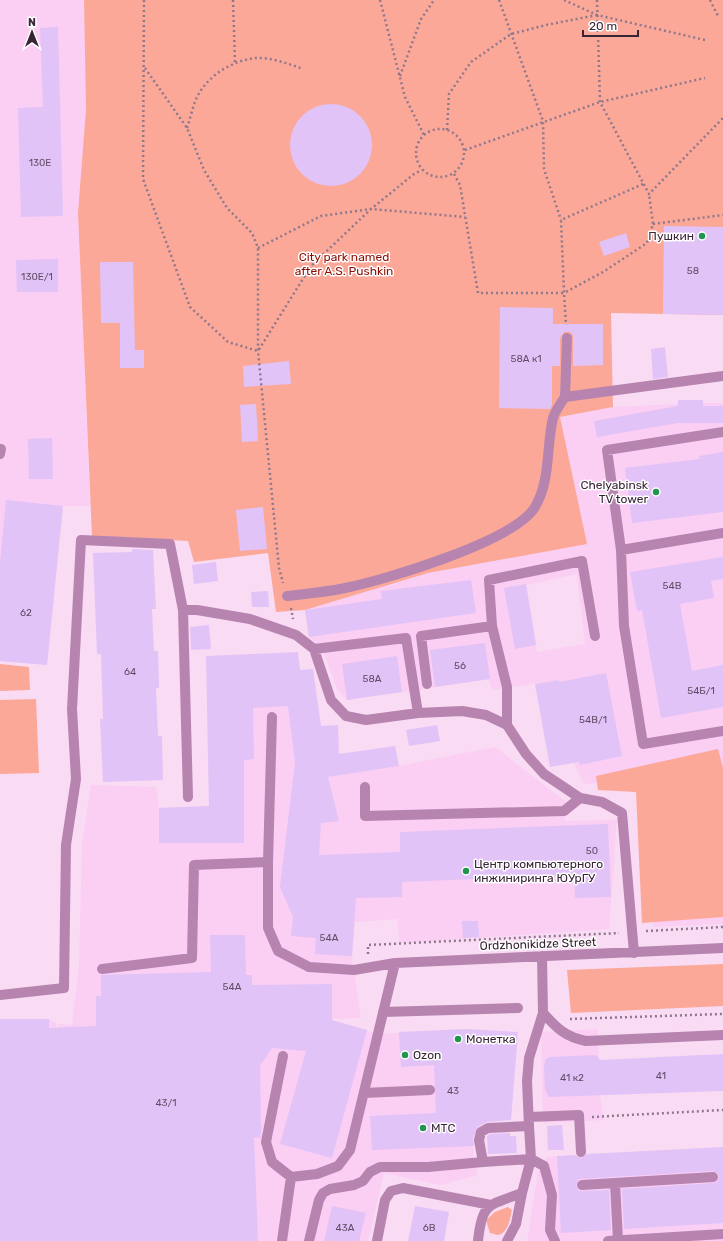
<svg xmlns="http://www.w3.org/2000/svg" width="723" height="1241" font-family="Rubik,sans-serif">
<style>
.built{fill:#fbcef4;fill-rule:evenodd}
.green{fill:#fba898}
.building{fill:#e2c3f7}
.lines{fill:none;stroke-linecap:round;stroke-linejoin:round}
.path{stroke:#90788c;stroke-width:2.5;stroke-dasharray:2 3;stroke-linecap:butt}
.minor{stroke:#b784b0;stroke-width:10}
.poi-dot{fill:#23944e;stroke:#fff;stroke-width:1.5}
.labels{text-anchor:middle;stroke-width:3;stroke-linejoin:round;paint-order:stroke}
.number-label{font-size:10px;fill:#624c65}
.poi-label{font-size:12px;fill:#372434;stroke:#fff;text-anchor:start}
.park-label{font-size:12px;fill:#8d0c00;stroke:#fff}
.street-label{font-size:12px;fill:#372434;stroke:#fff}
</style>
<rect width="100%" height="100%" fill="#f9dbf4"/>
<!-- built -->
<path class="built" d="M0 0H84L86 111 78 213 90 506H63L47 665 0 661Z
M700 403H723V924L653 927 642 779 584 784 574 763 559 680 492 690 489 679 347 700 338 691 322 648 309 637 305 610 428 573 586 544 560 417 613 407ZM577 574 585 644 537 652 526 585Z
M313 669 328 777 399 766 495 747 565 801V821L617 820 609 929 400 943 397 919 355 922 352 956 361 1018 326 1019 378 1034 468 1029 473 1147 474 1163 478 1175 440 1185 384 1173 368 1241H0V1019H49L56 1023 72 1145 58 1024 72 1025 79 966 82 844 91 785 156 787 159 808 209 806 207 673 284 672Z
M598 1029 600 1097 604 1120 543 1123 541 1032Z
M723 1147V1241H527L538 1173 547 1157Z"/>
<!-- green -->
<path class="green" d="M84 0H723V315L611 313 613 407 560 417 587 544 428 573 305 610 276 612 268 553 194 562 188 541 92 536 78 213 86 109Z
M0 664 29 667 30 690 0 691Z
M36 699 39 773 0 774V700Z
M718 749 723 768V917L642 923 636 792 598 790 596 776Z
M723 964V1006L571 1013 567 970Z
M508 1207 512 1210C510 1219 508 1233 498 1235L490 1233 486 1220 495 1212Z"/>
<!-- building -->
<path class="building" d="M58 27 63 216 21 217 18 108 43 107 40 28Z
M290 145a41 41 0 1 1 82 0a41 41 0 1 1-82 0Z
M664 226 723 227V315L663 314Z
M626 233 630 247 604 256 599 242Z
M58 259V292H17L16 260Z
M100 262H133L135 350H144V368H120V323H101Z
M500 307 553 308V324H603V365L573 366V335L570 332H564L560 338V366H552V405L550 409 499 408Z
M665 347 668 377 653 379 651 349Z
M289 361 291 384 244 387 243 366Z
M678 400H703V406H723V423H678L597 437 594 421 678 406Z
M256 404 258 441 242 442 240 405Z
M52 438 53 479H29L28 439Z
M723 452V512L632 523 625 468 700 459 699 456Z
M6 500 63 506 47 665 0 661V563Z
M263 507 267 549 240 551 236 510Z
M132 549 153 550 156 609H152L154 651H158L159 688H156L158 736H162L163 780 103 782 100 719H103L101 654H97L93 553 132 552Z
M723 557V579L711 581 714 598 680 604 692 671 723 665V707L661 718 642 610 637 611 630 572Z
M216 562 218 581 194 584 192 565Z
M471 580 476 613 309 637 305 610 382 599 381 591Z
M526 584 536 645 515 649 504 588Z
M268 591 269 607H252L251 592Z
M209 625 211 649 191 650 190 627Z
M485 643 490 679 435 687 430 650Z
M298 652 300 670 313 669 321 726 338 725 339 754 395 746 399 766 328 777 339 821 321 823 319 855 400 852V832L608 824 611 897 575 898 574 875 402 882V897L356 898 352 956 315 954 316 938 291 936 293 917 280 887 295 762 288 706 253 708 254 759 244 760V843H159V808L209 806 206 656Z
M397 656 402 692 347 700 342 664Z
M606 673 622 756 580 765 579 762 550 767 535 684 559 680V682Z
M437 725 440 741 409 746 406 730Z
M462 921H478L479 937 463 938Z
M210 935H245L246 975H252V985L332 984V1020L367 1030 332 1158 280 1144 306 1051 272 1048 260 1066 261 1133 260 1138 254 1137 258 1241H0V1019H49V1028L96 1026V996H101V975L211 972Z
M466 1029 518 1032 511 1120 487 1122 478 1127 473 1138 474 1146 372 1150 370 1116 436 1113 434 1065 401 1067 399 1032Z
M723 1054V1091L549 1097 545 1090 544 1066 546 1059 550 1057 596 1055 600 1060Z
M562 1125 564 1150H548L547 1126Z
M510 1133V1136H516L517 1153 488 1154 487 1136 490 1134Z
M723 1147V1223L624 1229 622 1189 713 1183 717 1182 719 1177 718 1173 713 1171 579 1179 576 1185 579 1191 609 1190 611 1230 561 1233 557 1156 575 1155 582 1158 587 1154Z
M332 1206 366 1213 359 1241H324Z
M415 1206 449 1212 444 1241H408Z"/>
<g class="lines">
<!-- path -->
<path class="path" d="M144 0 143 179 190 307 228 342 258 351 311 266 371 209 465 217
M233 0 235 63
M380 0 405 97 424 135
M499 0 543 121 544 169 561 220
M564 0 597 15 705 40
M597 0 600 102 649 194 723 118
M710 0 718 16
M145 68 187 128 204 170 227 208 252 233 258 248V351L279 568 283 583
M400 76 421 19 434 0
M187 128C191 117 193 104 198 95 209 75 232 61 255 58 271 57 289 64 303 69
M416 153a24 24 0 1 1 48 0a24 24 0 1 1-48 0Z
M447 130 449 94 471 62 511 34 546 25 597 15
M465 150 600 102 705 78
M454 174 460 185 478 293H564L566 325
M643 184 561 220 564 293 603 272 647 243 653 224 649 194
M653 224 723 215
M258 248 321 216 371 209 414 174 422 170
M291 608 293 619
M646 931 723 927
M368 954V945L619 933
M570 1019 723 1014
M592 1117 723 1110"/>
<!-- minor -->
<path class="minor" d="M567 338 565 397 723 376
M723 432 607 450 621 550 723 533
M0 454 1 449
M621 550 624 626 643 744 723 731
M287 596C306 594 326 592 345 588 385 580 515 541 535 507 551 480 546 447 553 418 555 411 561 403 565 397
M183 610H197L250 619 296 635 314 649 331 700 346 716 366 720 418 713 462 711 486 715 507 725 526 754 544 774 580 798 602 802 622 813 634 953
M314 649 406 638 418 713
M427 684 421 636 492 626
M272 717 268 862V928L278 951 309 967 354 970 395 963 723 948
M507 725V687L492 626 489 580 582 561 595 636
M365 787V816L564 811 580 798
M542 956 543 1013 529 1058 527 1081 529 1126 488 1128 481 1132 479 1140 483 1162 531 1159 544 1166 552 1195 550 1230 555 1241
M102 969 192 958 194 865 268 862
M0 995 64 988 66 845 76 779 72 709 81 540 170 544 183 610 188 797
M383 1012 518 1008
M543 1013C557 1028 565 1037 586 1041L723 1035
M283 1056 266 1142 272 1162 291 1177
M364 1093 430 1090
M529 1117 579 1115 581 1152
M615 1183 618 1240
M582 1185 713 1177
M282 1241 291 1177 317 1174 338 1166 350 1150 395 963
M309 1241 319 1200 323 1193 330 1189 354 1185 363 1181 370 1172 380 1167H428L483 1162
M377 1241 385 1200 391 1191 403 1188 491 1205
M478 1241C482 1202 488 1206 522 1193L531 1159 529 1126
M507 1241 516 1224 522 1193
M608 1241 723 1234"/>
</g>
<!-- markers -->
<g class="poi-dot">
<circle cx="702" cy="236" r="4"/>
<circle cx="656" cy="492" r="4"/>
<circle cx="466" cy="871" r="4"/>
<circle cx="458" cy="1039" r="4"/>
<circle cx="405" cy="1055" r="4"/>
<circle cx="423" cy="1128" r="4"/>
</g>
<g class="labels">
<!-- number labels -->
<g class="number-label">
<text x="40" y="166">130Е</text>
<text x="693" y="274">58</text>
<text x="37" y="280">130Е/1</text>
<text x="526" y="362">58А к1</text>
<text x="672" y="589">54В</text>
<text x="26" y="616">62</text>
<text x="460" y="669">56</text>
<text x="130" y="675">64</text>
<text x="372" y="682">58А</text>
<text x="701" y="694">54Б/1</text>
<text x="593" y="723">54В/1</text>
<text x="592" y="854">50</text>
<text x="329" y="941">54А</text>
<text x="232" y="990">54А</text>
<text x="661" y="1079">41</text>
<text x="572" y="1081">41 к2</text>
<text x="453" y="1094">43</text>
<text x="166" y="1106">43/1</text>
<text x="345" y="1231">43А</text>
<text x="429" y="1231">6В</text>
</g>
<!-- poi labels -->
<g class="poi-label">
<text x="694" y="240" text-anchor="end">Пушкин</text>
<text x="648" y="489" text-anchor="end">Chelyabinsk<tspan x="648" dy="14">TV tower</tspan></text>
<text x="474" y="868">Центр компьютерного<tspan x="474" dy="14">инжиниринга ЮУрГУ</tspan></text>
<text x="466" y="1043">Монетка</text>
<text x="413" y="1059">Ozon</text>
<text x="431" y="1132">МТС</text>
</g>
<!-- park labels -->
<g class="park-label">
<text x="344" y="261">City park named<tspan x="344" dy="14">after A.S. Pushkin</tspan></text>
</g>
<!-- street labels -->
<g class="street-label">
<text transform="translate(538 944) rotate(-2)" y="4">Ordzhonikidze Street</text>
</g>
</g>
<!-- north arrow -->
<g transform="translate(32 32)" stroke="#ffffff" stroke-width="3" paint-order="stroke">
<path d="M0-3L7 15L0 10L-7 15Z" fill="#372434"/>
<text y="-6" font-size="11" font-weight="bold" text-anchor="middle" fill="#372434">N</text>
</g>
<!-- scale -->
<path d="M583 30v6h55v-6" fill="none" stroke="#372434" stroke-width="2"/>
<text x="589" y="30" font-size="12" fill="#372434" stroke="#ffffff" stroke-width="3" paint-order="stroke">20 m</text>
</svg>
